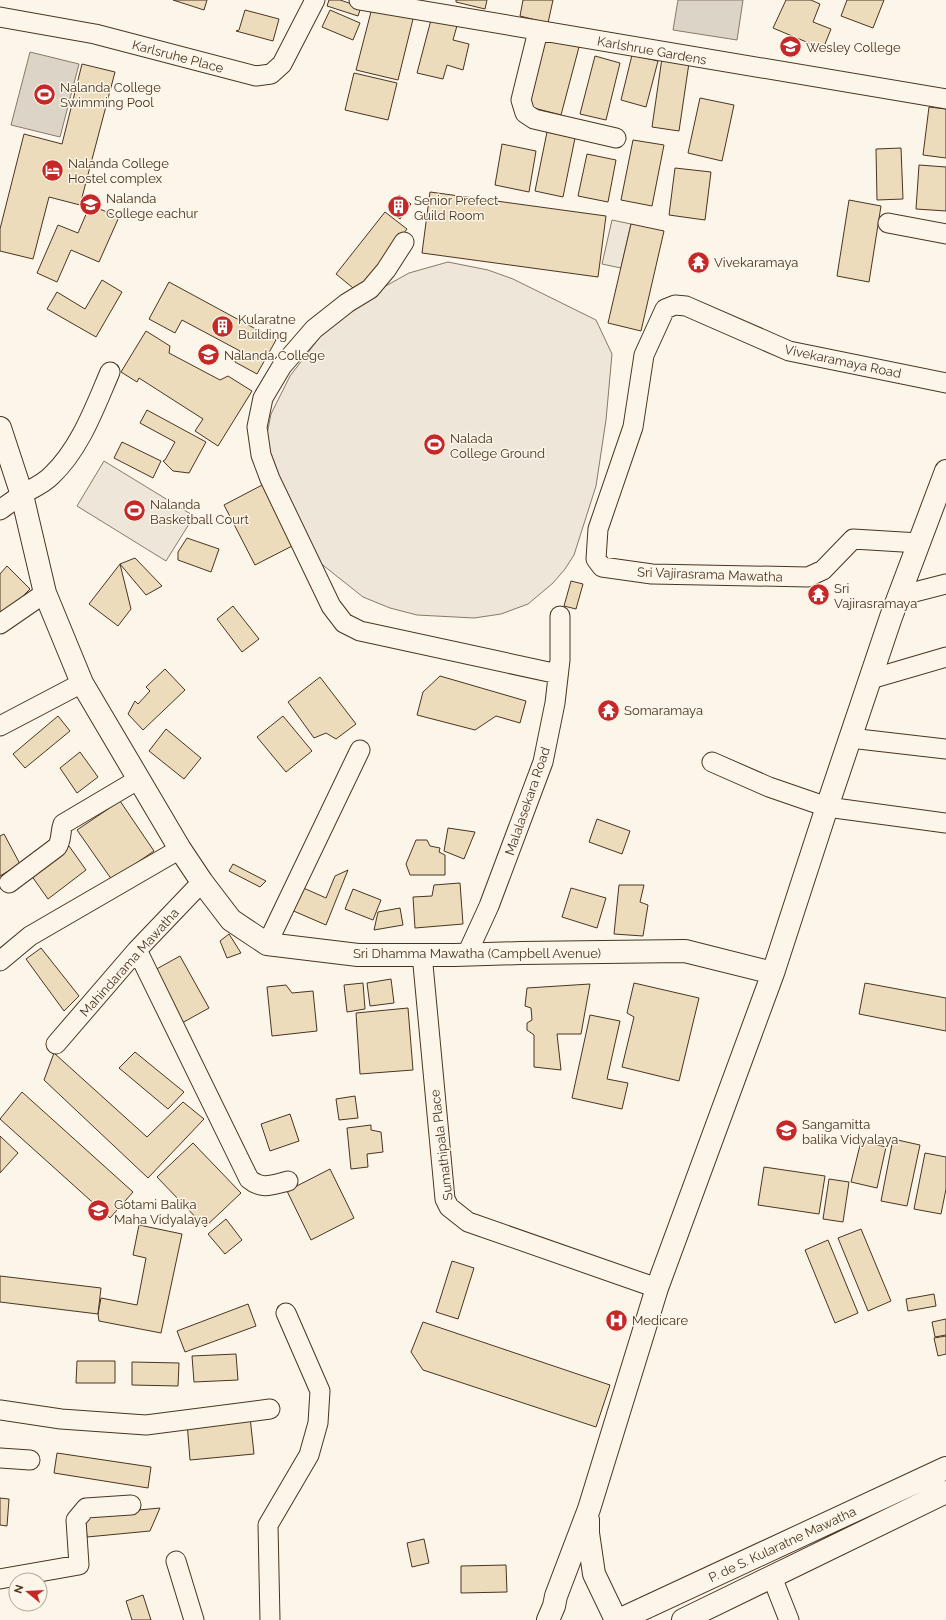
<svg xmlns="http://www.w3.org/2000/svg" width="946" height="1620" font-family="Raleway,sans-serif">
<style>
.green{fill:#ede6d9;stroke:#887966}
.water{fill:#dcd4c6;stroke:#887966}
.building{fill:#ecdcbc;stroke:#4a3520}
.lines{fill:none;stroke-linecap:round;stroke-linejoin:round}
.minor-casing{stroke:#4a3520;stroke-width:21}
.major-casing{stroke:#4a3520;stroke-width:24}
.minor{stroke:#fbf6e9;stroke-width:19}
.major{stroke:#fbf6e9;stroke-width:22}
.labels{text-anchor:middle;stroke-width:3;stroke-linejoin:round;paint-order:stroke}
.poi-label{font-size:13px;fill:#4a3520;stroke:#fbf6e9;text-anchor:start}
.street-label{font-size:13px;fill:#4a3520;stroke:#fbf6e9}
</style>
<rect width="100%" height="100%" fill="#fbf6e9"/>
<!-- green -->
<path class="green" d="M612 220 631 224 621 268 602 264Z
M448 262 488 270 513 279 596 320 612 354 606 420 596 486 574 555 565 569 553 583 528 604 501 614 474 618 417 615 390 608 363 597 319 562 267 456V434L271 414 290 376 323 333 373 293 409 273Z
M104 461 194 516 166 561 77 506Z"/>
<!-- water -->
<path class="water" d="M678 0H743L737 40 673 30Z
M30 52 79 64 60 137 11 125Z"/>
<!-- building -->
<path class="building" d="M173 0H207L204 10Z
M329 0H340L361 7 358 16 327 6Z
M456 0H487L485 9 456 2Z
M523 0H553L548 23 520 16Z
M786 0H811L820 4 813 22 831 29 823 49 773 28Z
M847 0H884L873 28 841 16Z
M373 4 414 15 398 80 356 70Z
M245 10 279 19 273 41 236 31 239 30Z
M330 10 360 23 353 40 322 27Z
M432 16 458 22 453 40 469 44 463 70 447 65 443 79 417 73Z
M543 38 579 47 561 115 526 106Z
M632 55 658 61 646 107 621 100Z
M595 56 620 63 606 120 580 114Z
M662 58 689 63 679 131 652 127Z
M82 64 115 72 80 205 49 197 33 259 0 251V229L24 134 62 144Z
M354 73 397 83 388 120 345 110Z
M700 98 734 105 722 161 688 153Z
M929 107 946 109V158L923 155Z
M547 132 575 138 563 197 535 191Z
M633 140 664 145 652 206 621 200Z
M502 144 536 151 529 192 495 185Z
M901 148 903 199 877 200 876 149Z
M587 154 616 160 608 202 578 196Z
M919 165 946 167V211L916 209Z
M675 168 711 172 705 220 669 215Z
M430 192 606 216 598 277 422 253Z
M399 195 411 204 400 219 388 210Z
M849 200 881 206 869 282 837 276Z
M90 205 119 217 99 262 71 250 57 282 37 273 58 225 78 233Z
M385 212 407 229 358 292 336 274Z
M631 224 664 231 641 331 608 323Z
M102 280 122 292 96 337 47 309 57 292 85 309Z
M169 282 276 340 257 374 235 362 240 351 182 320 175 333 149 319Z
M146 331 170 346 169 353 220 380 228 376 252 391 218 446 195 431 203 419 139 378 137 382 121 372Z
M147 410 206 442 189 473 173 471 163 461 165 460 175 442 140 423Z
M122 442 161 461 153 478 114 458Z
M266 483 296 544 255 565 224 505Z
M187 538 219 549 211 572 178 560V552Z
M135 558 162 586 146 595 120 564Z
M120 564 131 609 118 626 89 604Z
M7 566 30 589 4 615 0 611V574Z
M571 581 583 584 576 609 564 606Z
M233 606 259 639 242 652 217 619Z
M165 669 185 690 143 730 128 714 135 701 138 704 150 691 146 687Z
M440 676 526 701 520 723 496 716 475 730 417 715 423 692Z
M320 677 356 724 336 739 326 733 314 738 288 702Z
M58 716 70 731 25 768 13 754Z
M283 716 312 751 286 772 257 737Z
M166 729 201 758 184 779 149 751Z
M80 752 98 777 77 793 60 768Z
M120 801 154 851 112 880 77 830Z
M597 819 630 831 622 854 589 842Z
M448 828 475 832 464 859 444 851Z
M4 834 20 864 0 876V836Z
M416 840H427L430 846 440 848 439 852 445 855V875H410L406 864Z
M69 846 86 870 48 899 31 875Z
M233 864 266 881 260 887 229 871Z
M348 870 326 925 289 909 299 886 326 898 335 876Z
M460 883 463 924 415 928 413 897 432 896 434 885Z
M619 885H644L640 902 648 905 643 936 614 934Z
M571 888 606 898 597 928 562 917Z
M353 889 381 900 373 920 345 909Z
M400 908 403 925 374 930 378 912Z
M229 934 241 953 227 958 220 941Z
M41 948 79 996 64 1011 26 959Z
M180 956 209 1008 182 1023 153 971Z
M391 979 394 1003 370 1006 367 983Z
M363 983 365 1009 347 1012 344 985Z
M634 983 699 998 679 1081 622 1067 634 1017 627 1013Z
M865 983 946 998V1031L859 1014Z
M590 984 581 1034H557L561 1070 534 1067V1035L527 1030V1023L532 1020 531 1008 525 1006 527 988Z
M286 985 292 993 313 991 317 1031 272 1036 267 987Z
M408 1008 413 1070 360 1074 356 1013Z
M590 1015 620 1021 607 1079 628 1083 622 1109 572 1098Z
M135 1052 184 1092 168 1109 119 1068Z
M54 1053 147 1137 183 1102 204 1119 148 1178 44 1080Z
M22 1092 133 1192 110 1218 0 1119Z
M355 1096 358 1118 339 1120 336 1099Z
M290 1114 299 1141 270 1151 261 1124Z
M371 1125V1130L381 1132 383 1152 367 1154 368 1167 351 1169 347 1128Z
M0 1136 18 1153 0 1173Z
M893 1139 920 1145 907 1206 881 1201Z
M861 1141 886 1147 877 1188 851 1182Z
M193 1143 241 1193 205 1227 157 1177Z
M925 1153 946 1157V1189L941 1214 914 1209Z
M764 1167 825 1176 819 1214 758 1205Z
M330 1169 354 1218 311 1240 287 1191Z
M829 1179 849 1182 843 1222 823 1219Z
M226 1219 242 1240 225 1254 208 1234Z
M139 1225 182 1234 161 1333 99 1321 98 1314 101 1298 137 1305 146 1258 133 1255Z
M861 1229 891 1301 868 1311 838 1238Z
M828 1240 858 1313 835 1323 805 1250Z
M452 1261 474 1268 458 1319 436 1312Z
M0 1276 101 1288 98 1314 0 1302Z
M934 1294 936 1306 908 1311 906 1299Z
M248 1304 256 1326 185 1352 177 1331Z
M946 1319V1335L935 1337 932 1322Z
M423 1322 610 1385 596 1427 423 1370 411 1352Z
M946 1336V1354L938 1356 934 1338Z
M236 1354 238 1380 194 1382 192 1356Z
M77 1361H115V1383H76Z
M132 1362 179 1363 178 1386 132 1385Z
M250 1417 254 1454 190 1460 187 1422Z
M57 1453 151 1467 148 1488 54 1473Z
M0 1498 9 1499 7 1526 0 1525Z
M160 1508 150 1531 87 1537 85 1515Z
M424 1539 429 1563 412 1567 407 1543Z
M506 1565 507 1592 461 1593V1566Z
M143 1595 151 1620H132L126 1601Z"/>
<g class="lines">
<defs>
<path id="minor" d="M359 0 946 99
M0 17 95 34 256 76 271 74 282 64 315 0
M538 31 521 100 525 113 534 119 616 138
M888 223 946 234
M404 242 386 270 370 289 347 303 314 329 282 366 263 398 257 427 261 455 270 479 331 606 344 623 360 631 558 674
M0 510C7 505 15 499 23 494 33 488 43 484 51 476 80 449 95 407 110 372
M919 543 853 539 823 570 808 577 652 574 602 567 596 559 598 529 633 427 644 355 665 309 675 305 686 306 789 351 946 383
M899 596 946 584
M0 624 45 593
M871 679 946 657
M0 726 82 683
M850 738 946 749
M712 762 769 787 827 807 946 823
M9 883 57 847C62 840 60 832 63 824L139 779
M267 944 360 750
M137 950 249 1179C262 1190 272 1185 288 1181
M422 954 445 1199 449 1207 468 1222 657 1288
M467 954 489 906 543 762 555 703 560 660V616
M0 961 30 936 180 849
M56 1044 137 950 202 882
M0 1410 61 1419 146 1425 270 1409
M0 1458 30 1460
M176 1561 194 1620
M772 1577 789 1620
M0 1579 79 1565 76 1520 86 1508 131 1505
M270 1620 268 1525 309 1455 318 1423 320 1391 286 1313"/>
<path id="major" d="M0 428 22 495 45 593 82 683 180 849 202 882 231 920 267 944 358 955H455L521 953 685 951 773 973
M588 1520V1533L594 1574 616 1620
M548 1620 554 1606 556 1596 589 1509 657 1288 773 973 827 807 891 617 946 471
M619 1620 946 1468
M683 1620 946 1492"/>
</defs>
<!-- minor casing -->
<use href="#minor" class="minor-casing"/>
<!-- major casing -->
<use href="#major" class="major-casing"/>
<!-- minor -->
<use href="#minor" class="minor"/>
<!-- major -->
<use href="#major" class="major"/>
</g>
<!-- icons -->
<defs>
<symbol id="school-disc" viewBox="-11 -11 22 22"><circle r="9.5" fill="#c62828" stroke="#fbf6e9"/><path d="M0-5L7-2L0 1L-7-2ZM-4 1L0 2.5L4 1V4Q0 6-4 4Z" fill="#fff"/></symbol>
<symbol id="stadium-disc" viewBox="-11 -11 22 22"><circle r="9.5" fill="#c62828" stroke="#fbf6e9"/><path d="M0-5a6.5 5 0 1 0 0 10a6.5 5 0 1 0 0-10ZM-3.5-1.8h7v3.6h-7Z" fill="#fff"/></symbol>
<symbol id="hotel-disc" viewBox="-11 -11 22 22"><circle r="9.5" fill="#c62828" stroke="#fbf6e9"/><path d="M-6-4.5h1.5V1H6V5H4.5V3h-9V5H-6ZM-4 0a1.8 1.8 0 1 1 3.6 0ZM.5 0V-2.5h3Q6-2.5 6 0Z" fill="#fff"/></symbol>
<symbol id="university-disc" viewBox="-11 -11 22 22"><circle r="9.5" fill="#c62828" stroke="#fbf6e9"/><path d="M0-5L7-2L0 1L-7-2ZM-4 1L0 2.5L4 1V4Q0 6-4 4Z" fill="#fff"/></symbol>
<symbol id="building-disc" viewBox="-11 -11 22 22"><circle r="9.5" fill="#c62828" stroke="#fbf6e9"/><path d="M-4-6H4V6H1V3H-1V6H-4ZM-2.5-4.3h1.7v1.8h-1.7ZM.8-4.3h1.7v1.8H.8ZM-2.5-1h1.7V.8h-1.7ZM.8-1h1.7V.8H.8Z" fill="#fff"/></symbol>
<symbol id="temple-disc" viewBox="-11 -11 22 22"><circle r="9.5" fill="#c62828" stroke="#fbf6e9"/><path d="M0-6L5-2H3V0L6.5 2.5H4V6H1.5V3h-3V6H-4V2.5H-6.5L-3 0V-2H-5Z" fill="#fff"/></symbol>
<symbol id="hospital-disc" viewBox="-11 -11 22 22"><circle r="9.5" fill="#c62828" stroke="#fbf6e9"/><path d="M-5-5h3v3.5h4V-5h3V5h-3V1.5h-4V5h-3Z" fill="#fff"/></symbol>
</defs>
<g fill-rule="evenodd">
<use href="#school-disc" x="778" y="34" width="25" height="25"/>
<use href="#stadium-disc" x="32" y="82" width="25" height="25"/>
<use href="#hotel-disc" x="40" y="158" width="25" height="25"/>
<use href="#university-disc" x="78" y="192" width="25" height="25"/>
<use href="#building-disc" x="386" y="194" width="25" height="25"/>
<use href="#temple-disc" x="686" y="250" width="25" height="25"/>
<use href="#building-disc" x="210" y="314" width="25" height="25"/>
<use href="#university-disc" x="196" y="342" width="25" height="25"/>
<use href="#stadium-disc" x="422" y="432" width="25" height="25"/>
<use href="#stadium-disc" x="122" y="498" width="25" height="25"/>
<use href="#temple-disc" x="806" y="582" width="25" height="25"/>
<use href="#temple-disc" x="596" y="698" width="25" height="25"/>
<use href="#school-disc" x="774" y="1118" width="25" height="25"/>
<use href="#school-disc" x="86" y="1198" width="25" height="25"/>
<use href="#hospital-disc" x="604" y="1308" width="25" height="25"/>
</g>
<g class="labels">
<!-- poi labels -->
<g class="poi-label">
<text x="806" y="52">Wesley College</text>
<text x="60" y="92">Nalanda College<tspan x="60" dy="15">Swimming Pool</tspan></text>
<text x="68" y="168">Nalanda College<tspan x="68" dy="15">Hostel complex</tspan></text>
<text x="106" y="203">Nalanda<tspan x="106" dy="15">College eachur</tspan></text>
<text x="414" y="205">Senior Prefect<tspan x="414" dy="15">Guild Room</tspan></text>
<text x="714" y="267">Vivekaramaya</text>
<text x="238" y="324">Kularatne<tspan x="238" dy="15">Building</tspan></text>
<text x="224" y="360">Nalanda College</text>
<text x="450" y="443">Nalada<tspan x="450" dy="15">College Ground</tspan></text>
<text x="150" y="509">Nalanda<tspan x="150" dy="15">Basketball Court</tspan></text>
<text x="834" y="593">Sri<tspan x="834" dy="15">Vajirasramaya</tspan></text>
<text x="624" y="715">Somaramaya</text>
<text x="802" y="1129">Sangamitta<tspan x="802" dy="15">balika Vidyalaya</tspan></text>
<text x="114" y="1209">Gotami Balika<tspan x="114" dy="15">Maha Vidyalaya</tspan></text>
<text x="632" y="1325">Medicare</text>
</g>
<!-- street labels -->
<g class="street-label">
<text transform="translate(652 50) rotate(10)" y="5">Karlshrue Gardens</text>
<text transform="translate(178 56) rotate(15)" y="5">Karlsruhe Place</text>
<text transform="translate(843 361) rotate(12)" y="5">Vivekaramaya Road</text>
<text transform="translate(710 574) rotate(2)" y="5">Sri Vajirasrama Mawatha</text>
<text transform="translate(527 801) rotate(-71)" y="5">Malalasekara Road</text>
<text x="477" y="958">Sri Dhamma Mawatha (Campbell Avenue)</text>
<text transform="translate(129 962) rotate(-48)" y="5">Mahindarama Mawatha</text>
<text transform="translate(441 1145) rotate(-97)" y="5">Sumathipala Place</text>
<text transform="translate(782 1544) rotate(-25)" y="5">P. de S. Kularatne Mawatha</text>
</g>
</g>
<!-- north arrow -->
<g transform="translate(28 1592) rotate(288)"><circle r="19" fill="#fbf6e9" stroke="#b4a999"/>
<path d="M0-3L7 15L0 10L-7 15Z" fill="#c62828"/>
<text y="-6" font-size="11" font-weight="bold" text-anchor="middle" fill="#4a3520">N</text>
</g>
</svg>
